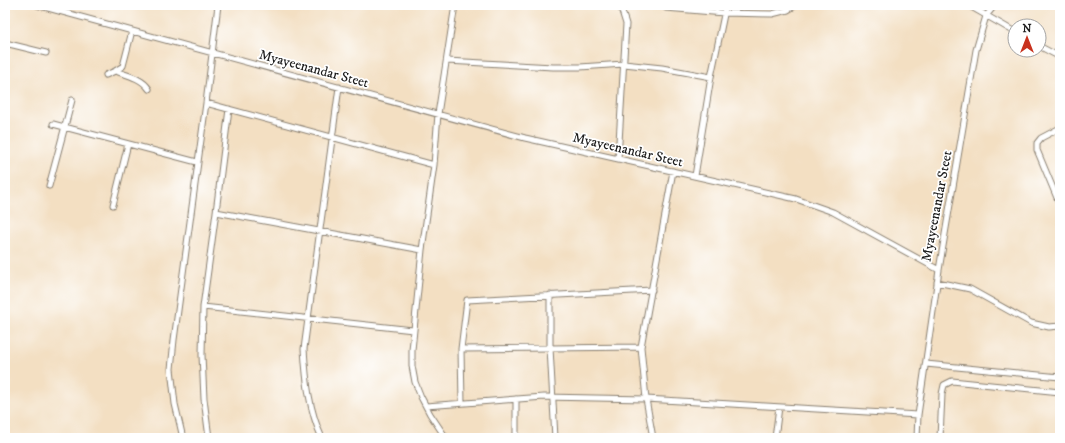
<svg xmlns="http://www.w3.org/2000/svg" width="1065" height="443" font-family="'IM FELL DW Pica',serif">
<style>
.lines{fill:none;stroke-linecap:round;stroke-linejoin:round}
.minor-casing{stroke:#887e6f;stroke-width:7}
.minor{stroke:#fff;stroke-width:5}
.labels{text-anchor:middle;stroke-width:3.5;stroke-linejoin:round;paint-order:stroke}
.street-label{font-size:14px;fill:#1c1c1c;stroke:#fff}
</style>
<rect width="100%" height="100%" fill="#fff"/>
<filter id="ink" filterUnits="userSpaceOnUse"><feTurbulence type="fractalNoise" baseFrequency=".025" numOctaves="2"/><feDisplacementMap in="SourceGraphic" scale="8" xChannelSelector="R" yChannelSelector="G"/><feConvolveMatrix kernelMatrix="1 2 1 2 8 2 1 2 1" color-interpolation-filters="sRGB"/></filter>
<filter id="wash" filterUnits="userSpaceOnUse"><feTurbulence type="fractalNoise" baseFrequency=".012" numOctaves="4" result="noise"/><feDisplacementMap in="SourceGraphic" scale="16" xChannelSelector="R" yChannelSelector="G"/><feGaussianBlur stdDeviation="0.9" result="paint"/><feColorMatrix in="noise" values="0 0 0 0 0 0 0 0 0 0 0 0 0 0 0 0 0 1.4 0 .05"/><feComposite in="paint" operator="in"/></filter>
<g filter="url(#wash)">
<rect width="100%" height="100%" fill="#f3dfc2"/>
</g>
<g filter="url(#ink)">
<g class="lines">
<defs>
<path id="minor" d="M37 5 525 138 796 199 833 212 939 270 976 50 986 16 995 5
M662 5 666 8 724 13 772 14 788 10 796 5
M968 5 1015 32
M5 43 46 53
M1039 46 1060 57
M447 61 553 67H580L624 64 662 68 711 77
M115 71C127 75 142 78 149 89
M106 75 115 71 123 66 132 31
M206 103 434 165
M53 124 197 162
M1060 128 1041 138 1037 143V150L1060 205
M618 159 626 24 620 5
M695 176 711 77 726 5
M49 186 72 100
M113 205 128 144
M216 212 422 250
M937 282 970 289 1031 323 1049 327 1060 326
M550 295V348L555 438
M203 307 413 330
M461 349 641 347
M926 364 1060 377
M516 399V438
M462 403 461 349 467 300 652 290
M426 406 544 397 646 399 918 415
M183 438 175 404 171 369 174 340 206 103 218 5
M209 438 204 399 202 355 203 307 216 212 229 109
M322 438C309 410 306 380 304 349L339 87
M446 438 430 414 421 397 415 382 412 366V350L422 250 434 165 438 114 455 5
M653 438 646 399 641 347 673 171
M775 438 779 407
M917 438 918 415 939 270
M940 438 942 394 944 385 952 381 1060 392"/>
</defs>
<!-- minor casing -->
<use href="#minor" class="minor-casing"/>
<!-- minor -->
<use href="#minor" class="minor"/>
</g>
</g>
<g class="labels">
<!-- street labels -->
<g class="street-label">
<text transform="translate(314 68) rotate(15)" y="5">Myayeenandar Steet</text>
<text transform="translate(628 149) rotate(13)" y="5">Myayeenandar Steet</text>
<text transform="translate(936 206) rotate(-79)" y="5">Myayeenandar Steet</text>
</g>
</g>
<!-- margin -->
<rect width="1065" height="443" fill="none" stroke="#fff" stroke-width="20"/>
<!-- north arrow -->
<g transform="translate(1027 38)"><circle r="19" fill="#ffffff" stroke="#a4a4a4"/>
<path d="M0-3L7 15L0 10L-7 15Z" fill="#c8321e"/>
<text y="-6" font-size="11" font-weight="bold" text-anchor="middle" fill="#1c1c1c">N</text>
</g>
</svg>
